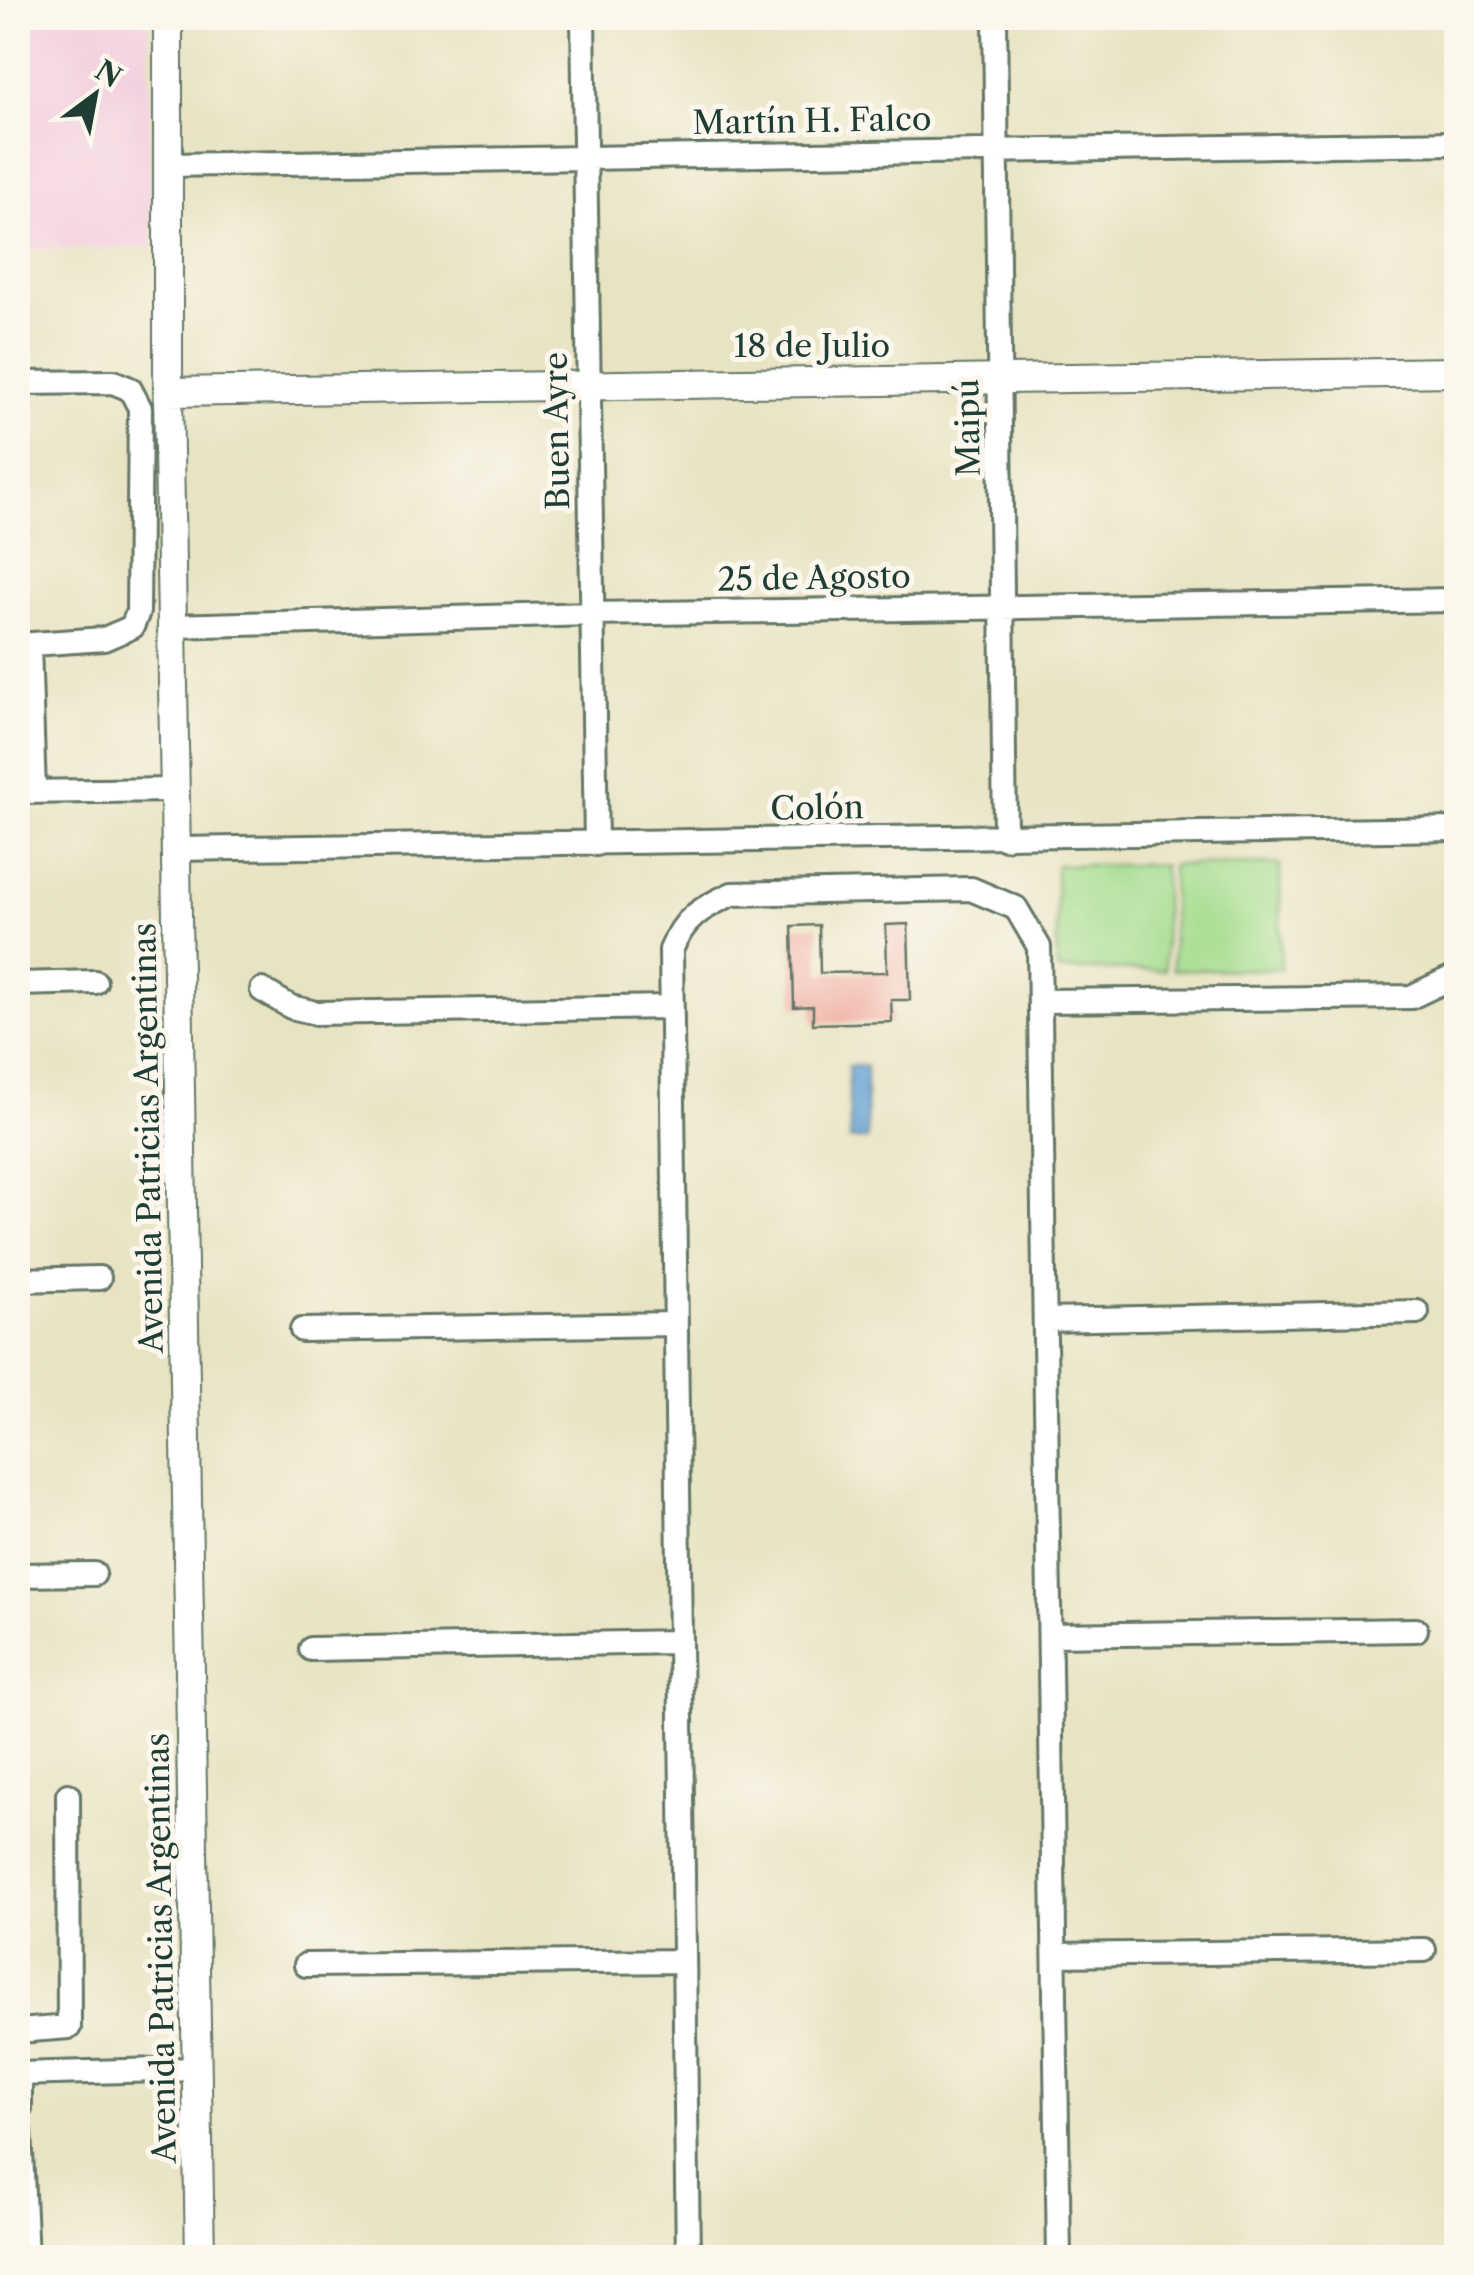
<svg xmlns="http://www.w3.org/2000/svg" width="1474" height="2275" font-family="'Libre Caslon Text',serif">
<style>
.built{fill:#f3cfdf}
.green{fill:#a5dd8e;stroke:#628d61;stroke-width:2.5}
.water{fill:#619fd2;stroke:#406e83;stroke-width:2.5}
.building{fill:#efa89e}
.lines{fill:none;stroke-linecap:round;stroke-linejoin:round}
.minor-casing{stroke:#657766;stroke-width:28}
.tertiary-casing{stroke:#657766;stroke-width:32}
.minor{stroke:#fff;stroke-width:22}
.tertiary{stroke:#fff;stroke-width:28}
.labels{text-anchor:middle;stroke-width:10;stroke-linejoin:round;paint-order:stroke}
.street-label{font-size:32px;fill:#1f3d34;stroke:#fbf7ec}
</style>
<rect width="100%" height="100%" fill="#fbf7ec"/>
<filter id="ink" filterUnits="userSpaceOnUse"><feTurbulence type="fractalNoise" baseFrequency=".01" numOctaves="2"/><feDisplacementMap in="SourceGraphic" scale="20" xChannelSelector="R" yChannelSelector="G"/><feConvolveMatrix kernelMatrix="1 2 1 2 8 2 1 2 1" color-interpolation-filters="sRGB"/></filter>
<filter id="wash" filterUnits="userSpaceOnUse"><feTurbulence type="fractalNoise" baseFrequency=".0048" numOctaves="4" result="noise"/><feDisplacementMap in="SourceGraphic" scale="40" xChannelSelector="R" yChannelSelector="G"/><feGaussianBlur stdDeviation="2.25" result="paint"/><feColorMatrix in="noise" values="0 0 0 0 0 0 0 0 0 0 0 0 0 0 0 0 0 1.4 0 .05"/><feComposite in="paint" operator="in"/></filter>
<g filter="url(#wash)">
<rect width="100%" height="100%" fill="#e8e3c2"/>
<!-- built -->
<path class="built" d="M18 18H148L153 248 18 250Z"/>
<!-- green -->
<path class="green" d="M1280 864 1281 969 1173 970 1172 865Z
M1056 865H1164L1165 970H1057Z"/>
<!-- water -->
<path class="water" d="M848 1066H866L867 1139 850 1140Z"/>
<g id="blocks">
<!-- building -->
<path class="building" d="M908 924 910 1000H891L892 1022 813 1024V1006L794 1007 792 926 819 925 820 973 887 972 886 925Z"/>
</g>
</g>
<g filter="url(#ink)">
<use href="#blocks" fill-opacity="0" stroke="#657766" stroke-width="2.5"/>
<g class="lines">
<defs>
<path id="minor" d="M583 18 596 844
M995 18 1005 838
M169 165 1456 143
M18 383 113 382 130 389 140 408 138 612 132 627 104 639 18 645
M172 626 591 614 1456 600
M29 645 34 792
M18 792 176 790
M178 849 1456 829
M18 984 95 982
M262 990 291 1007 316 1013 669 1007
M1042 1001 1411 997 1451 978
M18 1280 99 1278
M1046 1320 1417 1312
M302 1330 674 1324
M18 1575 94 1574
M1051 1635 1416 1630
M311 1649 678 1642
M1055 1955 1424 1950
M306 1965 684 1961
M18 2031 69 2027 68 1795
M18 2074 197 2069
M20 2108V2073
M20 2131 26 2258
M688 2258 671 950C684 918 701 908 732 894L971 889 1016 908 1039 947 1059 2258"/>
<path id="tertiary" d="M168 18V392L200 2258
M168 392 1456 372"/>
</defs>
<!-- minor casing -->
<use href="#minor" class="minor-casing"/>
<!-- tertiary casing -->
<use href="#tertiary" class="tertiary-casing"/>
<!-- minor -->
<use href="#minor" class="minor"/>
<!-- tertiary -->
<use href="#tertiary" class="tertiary"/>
</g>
</g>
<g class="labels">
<!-- street labels -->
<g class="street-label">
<text transform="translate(812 121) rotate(-1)" y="11">Martín H. Falco</text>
<text x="812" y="357">18 de Julio</text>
<text transform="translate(968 428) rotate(-91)" y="11">Maipú</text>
<text transform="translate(557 431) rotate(-91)" y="11">Buen Ayre</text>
<text transform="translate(814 578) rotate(-1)" y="11">25 de Agosto</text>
<text transform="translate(817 808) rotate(-1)" y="11">Colón</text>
<text transform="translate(148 1138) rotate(-91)" y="11">Avenida Patricias Argentinas</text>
<text transform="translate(161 1948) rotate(-91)" y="11">Avenida Patricias Argentinas</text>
</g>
</g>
<!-- margin -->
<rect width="1474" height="2275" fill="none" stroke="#fbf7ec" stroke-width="60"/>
<!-- north arrow -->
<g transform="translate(95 95) rotate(32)" stroke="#fbf7ec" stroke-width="8" paint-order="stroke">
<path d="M0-8L18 38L0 25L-18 38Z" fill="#1f3d34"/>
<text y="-15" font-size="28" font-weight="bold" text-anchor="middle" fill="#1f3d34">N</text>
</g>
</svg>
